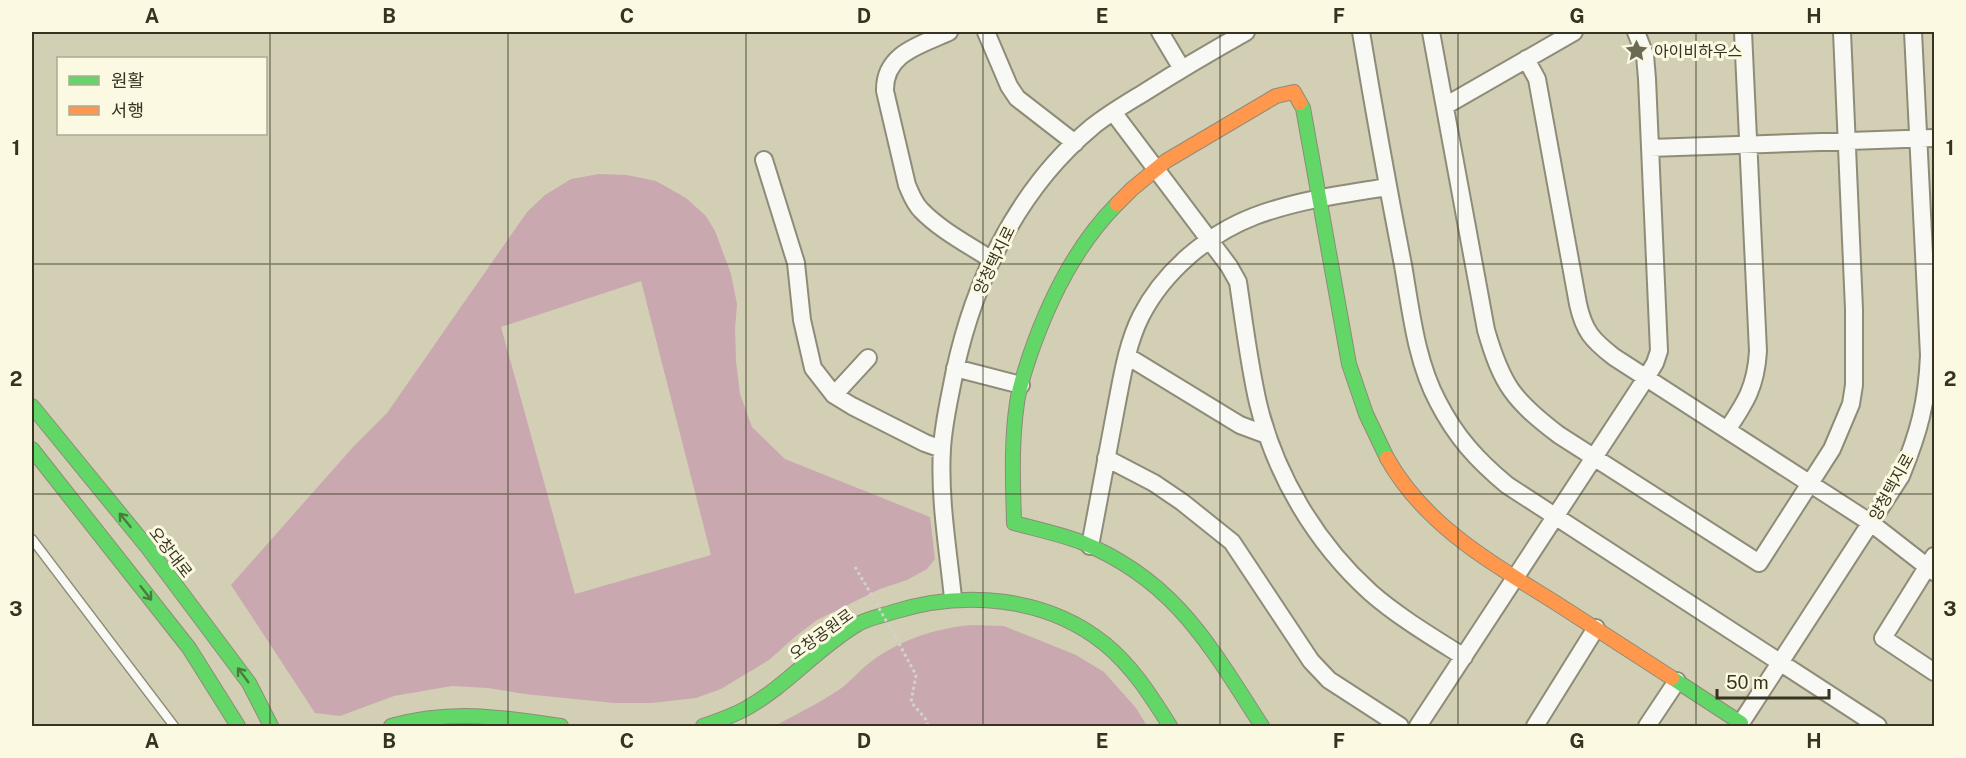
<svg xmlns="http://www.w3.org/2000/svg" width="1966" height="758" font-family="'Public Sans','Noto Sans KR',sans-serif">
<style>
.forest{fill:#caa8b0;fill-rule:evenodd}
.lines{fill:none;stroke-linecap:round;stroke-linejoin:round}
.lane-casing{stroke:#8e8c78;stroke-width:11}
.street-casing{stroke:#8e8c78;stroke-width:20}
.fast-casing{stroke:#8e8c78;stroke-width:16}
.slow-casing{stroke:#8e8c78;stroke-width:16}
.path{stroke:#d2d2c9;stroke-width:3;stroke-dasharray:3 3;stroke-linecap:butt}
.lane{stroke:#f8f8f4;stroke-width:8}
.street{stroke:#f8f8f4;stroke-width:16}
.fast{stroke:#63d668;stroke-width:14}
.slow{stroke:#ff974d;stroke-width:14}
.path-bridge{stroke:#d2d2c9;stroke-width:3;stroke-dasharray:3 3;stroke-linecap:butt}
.oneway{stroke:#4a7c40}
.grid{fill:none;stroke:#363320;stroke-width:1.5;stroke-opacity:0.55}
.labels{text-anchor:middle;stroke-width:6;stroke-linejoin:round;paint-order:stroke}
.poi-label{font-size:16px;fill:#363320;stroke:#fbf9e1;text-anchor:start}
.street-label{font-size:16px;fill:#363320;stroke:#fbf9e1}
.neatline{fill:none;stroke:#363320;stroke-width:2}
.grid-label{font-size:20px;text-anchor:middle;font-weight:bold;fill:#363320}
</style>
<rect width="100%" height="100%" fill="#d2cfb5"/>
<!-- forest -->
<path class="forest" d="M599 174 627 175 656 181 686 198 706 216 715 231 731 274 737 304 735 329 736 361 740 394 752 427 785 459 930 517 935 559 927 569 907 580 880 589 817 620 796 636 769 660 721 689 696 698 652 703H614L525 694 488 688 452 686 394 696 340 716 315 713 231 585 353 447 387 413 527 212 545 195 571 179ZM641 281 711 555 575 594 501 327Z
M971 625 1004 626 1076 655 1104 672 1136 708 1147 726H775C796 714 820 703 840 689 850 682 858 672 868 664 897 641 935 628 971 625Z"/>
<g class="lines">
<defs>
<path id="lane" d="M32 539 174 726"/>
<path id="street" d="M949 32C921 45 884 53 885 91L907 185C911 194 914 203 921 210 940 230 969 245 992 260
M986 32 1009 86 1017 98 1075 143
M1160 32 1182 69
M1361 32C1374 110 1388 188 1403 265 1411 311 1416 361 1438 402 1456 437 1477 460 1507 485L1878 726
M1431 32 1486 330C1502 385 1513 400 1559 435L1759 563 1832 449 1851 404 1854 385V309L1842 32
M1526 59 1537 79 1578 304C1584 331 1592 340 1614 357L1871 523 1934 572
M1445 106 1574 32
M1113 112 1229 266 1238 282C1244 322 1249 364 1258 403 1275 475 1316 543 1370 592 1397 616 1434 638 1464 657
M1650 148 1934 138
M764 160 796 263 802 320 813 368 834 395 852 406 925 443 942 449
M1127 356 1240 425 1267 435
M955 368 1021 385
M834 395 868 358
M1727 430C1746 402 1756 386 1758 351L1743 32
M1106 458 1154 483 1182 502 1232 542 1311 661 1329 680 1400 726
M1090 546C1099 500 1107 454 1116 408 1122 377 1127 344 1141 316 1164 271 1208 234 1255 216 1298 200 1343 194 1388 187
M1934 556 1883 638 1934 672
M953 598C948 549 939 498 942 449 943 429 947 410 951 390 969 291 1013 193 1092 127 1108 114 1127 103 1145 92 1178 71 1212 51 1246 32
M1418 726 1646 378 1655 363 1659 351 1647 79 1645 55 1636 32
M1535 726 1596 628
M1647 726 1677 681
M1739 726 1901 476C1919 432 1927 403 1929 355L1913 32"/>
<path id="fast" d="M1300 103 1303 108 1349 364 1366 414 1387 458
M1117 204C1075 246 1049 300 1030 355 1025 371 1019 387 1017 403 1011 443 1013 483 1014 523 1036 529 1059 534 1081 542 1175 580 1210 646 1262 726
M32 406 148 548 249 683 271 726
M32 449 189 648 238 726
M1672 678 1741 723
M391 726C452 709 500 717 561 726
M703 726C718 721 732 716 745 709 787 686 817 648 858 624 869 618 881 616 893 612 963 590 1046 596 1105 644 1133 667 1151 696 1170 726"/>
<path id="slow" d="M1117 204 1132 189 1166 161 1276 96 1294 92 1300 103
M1387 458C1425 526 1492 563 1556 603 1595 628 1633 653 1672 678"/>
</defs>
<!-- lane casing -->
<use href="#lane" class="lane-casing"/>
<!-- street casing -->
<use href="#street" class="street-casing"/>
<!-- fast casing -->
<use href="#fast" class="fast-casing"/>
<!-- slow casing -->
<use href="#slow" class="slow-casing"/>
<!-- path -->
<path class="path" d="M855 567 874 599
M896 638 916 675 911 702 925 718 928 726"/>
<!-- lane -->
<use href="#lane" class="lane"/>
<!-- street -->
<use href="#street" class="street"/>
<!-- fast -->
<use href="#fast" class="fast"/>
<!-- slow -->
<use href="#slow" class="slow"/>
<!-- path-bridge -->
<path class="path-bridge" d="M876 603 896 638"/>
</g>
<!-- one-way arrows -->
<defs><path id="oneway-shaft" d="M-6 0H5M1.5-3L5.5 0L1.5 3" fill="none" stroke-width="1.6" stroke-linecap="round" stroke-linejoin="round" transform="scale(1.5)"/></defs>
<g class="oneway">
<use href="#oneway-shaft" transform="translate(125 520) rotate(-129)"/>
<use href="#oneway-shaft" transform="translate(146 593) rotate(52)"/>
<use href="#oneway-shaft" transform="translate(243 675) rotate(-127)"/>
</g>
<!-- grid -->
<path class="grid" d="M270 32V726M508 32V726M746 32V726M983 32V726M1220 32V726M1458 32V726M1696 32V726M32 264H1934M32 494H1934"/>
<!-- icons -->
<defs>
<symbol id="sight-bare" viewBox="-9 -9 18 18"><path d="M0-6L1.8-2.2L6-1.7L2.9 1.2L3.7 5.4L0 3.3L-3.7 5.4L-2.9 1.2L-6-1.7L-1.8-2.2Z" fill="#6d6a54" stroke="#fbf9e1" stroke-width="2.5" paint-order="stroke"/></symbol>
</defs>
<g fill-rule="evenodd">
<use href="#sight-bare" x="1620" y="34" width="33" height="33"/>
</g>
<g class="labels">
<!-- poi labels -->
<g class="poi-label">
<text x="1654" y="57">아이비하우스</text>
</g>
<!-- street labels -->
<g class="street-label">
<text transform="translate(994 260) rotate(-64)" y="6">양청택지로</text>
<text transform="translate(1891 487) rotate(-61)" y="6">양청택지로</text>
<text transform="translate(171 552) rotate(52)" y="6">오창대로</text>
<text transform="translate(821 634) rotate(-36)" y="6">오창공원로</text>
</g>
</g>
<!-- border -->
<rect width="1966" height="758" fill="none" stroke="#fbf9e1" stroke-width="66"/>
<!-- legend -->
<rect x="57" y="57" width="210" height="78" fill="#fbf9e1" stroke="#acaa94" stroke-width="1.5"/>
<rect x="69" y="76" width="30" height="9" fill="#63d668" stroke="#acaa94" stroke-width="1.5"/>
<text x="111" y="87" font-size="18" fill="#363320">원활</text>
<rect x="69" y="106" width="30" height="9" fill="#ff974d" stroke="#acaa94" stroke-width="1.5"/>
<text x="111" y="117" font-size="18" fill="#363320">서행</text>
<!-- scale -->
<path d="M1717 689v9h112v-9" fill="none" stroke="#363320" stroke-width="3"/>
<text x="1726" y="689" font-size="18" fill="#363320" stroke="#fbf9e1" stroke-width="4.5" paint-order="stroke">50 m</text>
<rect x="33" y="33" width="1900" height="692" class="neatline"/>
<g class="grid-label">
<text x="152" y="23">A</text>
<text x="389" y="23">B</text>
<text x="627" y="23">C</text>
<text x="864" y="23">D</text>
<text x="1102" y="23">E</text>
<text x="1339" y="23">F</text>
<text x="1577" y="23">G</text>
<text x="1814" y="23">H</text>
<text x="16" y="155">1</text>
<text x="1950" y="155">1</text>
<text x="16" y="386">2</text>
<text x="1950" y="386">2</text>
<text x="16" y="616">3</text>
<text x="1950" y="616">3</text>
<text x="152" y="748">A</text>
<text x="389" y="748">B</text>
<text x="627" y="748">C</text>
<text x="864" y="748">D</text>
<text x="1102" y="748">E</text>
<text x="1339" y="748">F</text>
<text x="1577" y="748">G</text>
<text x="1814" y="748">H</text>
</g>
</svg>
